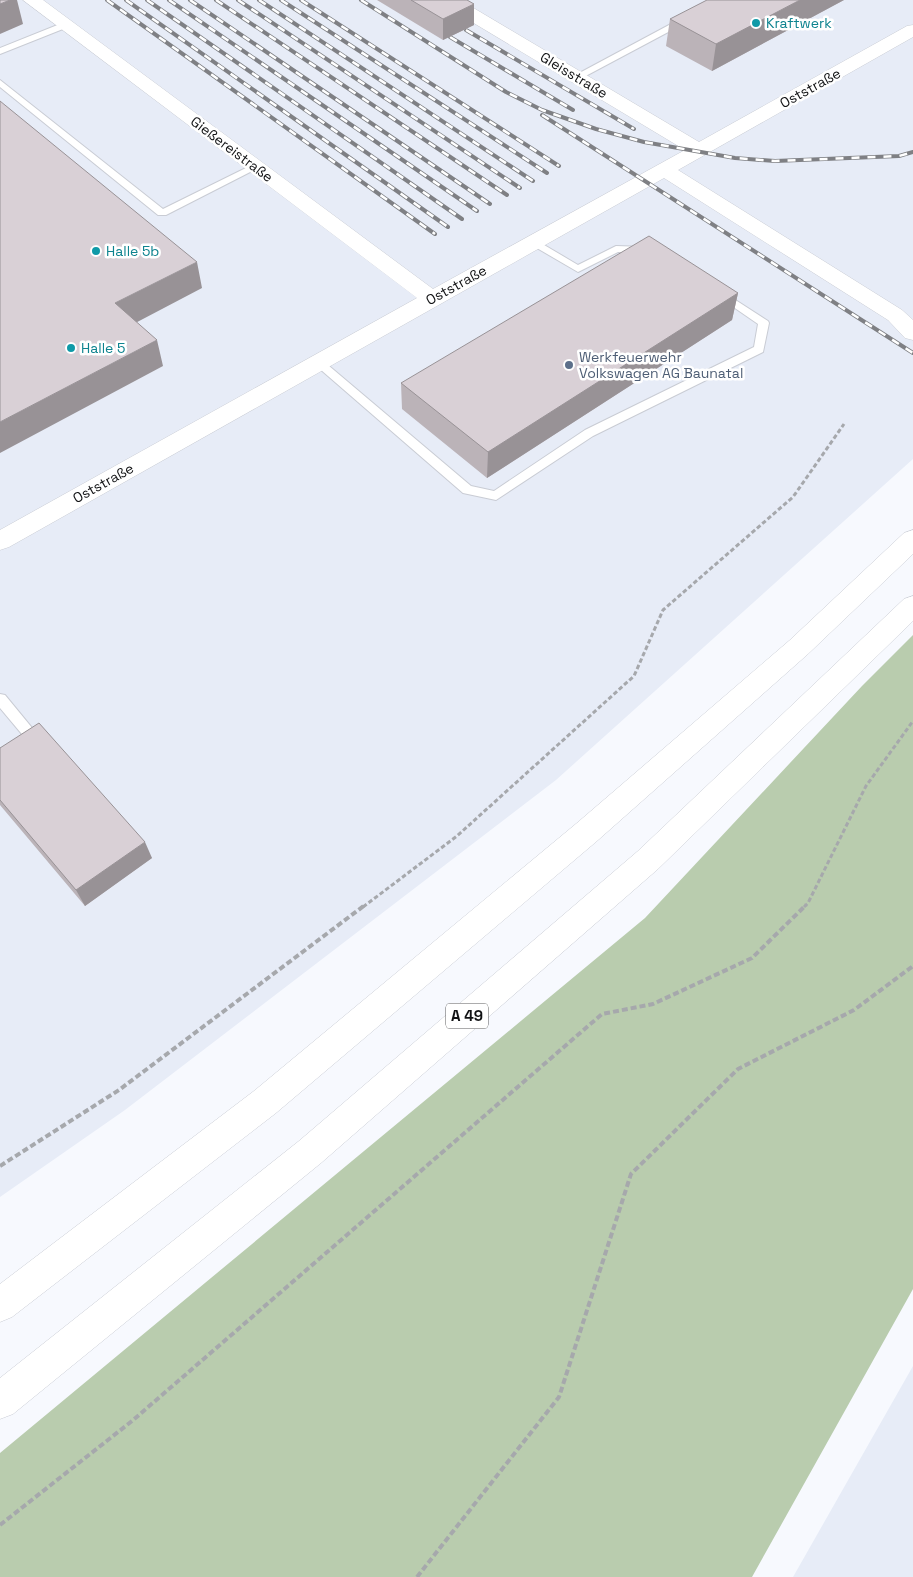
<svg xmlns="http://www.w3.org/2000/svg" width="913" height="1577" font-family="'Space Grotesk',sans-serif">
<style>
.built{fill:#e7ecf7}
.green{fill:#b9ccae}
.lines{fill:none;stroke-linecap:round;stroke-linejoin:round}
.lane-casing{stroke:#c9ccd4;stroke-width:2}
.street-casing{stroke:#c9ccd4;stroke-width:1}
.highway-casing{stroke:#c9ccd4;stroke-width:1}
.path-far1{stroke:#a6a8ac;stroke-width:3;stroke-dasharray:4.5 2.5;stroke-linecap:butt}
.path{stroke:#a6a8ac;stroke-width:4;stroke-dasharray:6 3;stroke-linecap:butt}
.lane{fill:#fff;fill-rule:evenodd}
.street{fill:#fff;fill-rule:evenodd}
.highway{fill:#fff;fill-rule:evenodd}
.rail-casing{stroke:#7f8084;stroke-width:4}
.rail{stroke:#fff;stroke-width:2.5;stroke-dasharray:8;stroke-linecap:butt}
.wall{fill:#bbb3b8}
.shaded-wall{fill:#989296}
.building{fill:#d9d0d6;stroke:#989296}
.culture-dot{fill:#0f9aa8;stroke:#fff;stroke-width:2}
.service-dot{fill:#5c6f8a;stroke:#fff;stroke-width:2}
.labels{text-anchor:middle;stroke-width:5;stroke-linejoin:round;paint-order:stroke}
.far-culture-label{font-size:14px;fill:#0d838f;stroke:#fff;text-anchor:start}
.far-street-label{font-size:14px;fill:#111214;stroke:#fff}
.far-service-label{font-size:14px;fill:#4e5e75;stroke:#fff;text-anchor:start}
.shield{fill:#fff;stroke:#58595a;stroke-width:1}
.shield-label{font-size:15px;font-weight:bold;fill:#111214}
</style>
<rect width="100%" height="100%" fill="#f7f9fe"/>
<!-- built -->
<path class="built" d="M0 0H913V459L556 780 125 1110 0 1197Z
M913 1366V1577H793Z"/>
<!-- green -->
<path class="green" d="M913 635V1289L752 1577H0V1453L645 918 862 686Z"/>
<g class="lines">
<defs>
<path id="lane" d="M684 17 687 18V22L580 79 577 80 572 77Z
M65 22 68 23V27L0 54V48Z
M0 80 163 209 252 165H258L260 167 166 215H158L0 87Z
M534 239 578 265 616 246 645 247 650 250 645 253 618 252 578 272 530 244 529 242Z
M720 290 768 321 769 323 763 352 593 436 496 500 463 493 313 363 318 359 322 360 471 486 494 491 585 430 754 347 758 324 716 295 715 293Z
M0 694 5 695 42 740 40 744 0 768V755L26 739 0 708Z"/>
<path id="street" d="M23 0H43L433 289 685 150 442 4 439 0H460L699 142 907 26 913 25V37L678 170 902 310 913 320V340L905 338 888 320 664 178 9 547 0 550V530L417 298Z"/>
<path id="highway" d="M913 530V554L808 654 597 841 276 1113 12 1317 0 1322V1284L254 1091 577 823 790 640 904 533Z
M913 596V621L658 869 321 1163 13 1414 0 1419V1378L299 1141 638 851 904 599Z"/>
</defs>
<!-- lane casing -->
<use href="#lane" class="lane-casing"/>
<!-- street casing -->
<use href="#street" class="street-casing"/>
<!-- highway casing -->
<use href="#highway" class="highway-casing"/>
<!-- path-far1 -->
<path class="path-far1" d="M363 907 457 836 634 676 663 610 793 497 844 424
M804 907 808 903 866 786 913 721"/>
<!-- path -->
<path class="path" d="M0 1166 119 1090 365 905
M0 1525 132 1421 602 1014 653 1004 752 958 806 905
M417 1577 559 1397 631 1174 738 1069 854 1010 913 966"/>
<!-- lane -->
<use href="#lane" class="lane"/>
<!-- street -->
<use href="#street" class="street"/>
<!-- highway -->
<use href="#highway" class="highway"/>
<defs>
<path id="rail" d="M107 0 435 234
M126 0 448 227
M147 0 462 219
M169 0 477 211
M190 0 490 204
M216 0 507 195
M238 0 520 188
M259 0 533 181
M281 0 547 173
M301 0 559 166
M361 0 506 92 542 110 596 129 644 142 735 158 775 161 899 156 913 152
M466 30 634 129
M450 37 573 110
M542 115 913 353"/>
</defs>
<!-- rail casing -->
<use href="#rail" class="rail-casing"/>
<!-- rail -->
<use href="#rail" class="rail"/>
</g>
<!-- wall -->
<path class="wall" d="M377 0H467L474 4V25L443 40Z
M844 0 712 71 666 46 670 19Z
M738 293 732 320 487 478 402 409 401 383Z
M0 748 152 858 85 906 0 805Z"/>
<!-- shaded-wall -->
<path class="shaded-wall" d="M10 0H17L23 24 0 34V4Z
M800 0H844L712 71 716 44Z
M474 4V25L443 40V19Z
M197 262 202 288 122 330 115 303Z
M738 293 732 320 487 478 488 452Z
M157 340 163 366 0 453V422Z
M145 842 152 858 85 906 76 890Z"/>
<!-- building -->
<path class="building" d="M0 0H10L0 4Z
M411 0H467L474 4 443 19Z
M707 0H800L716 44 670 19Z
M0 101 197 262 115 303 157 340 0 422Z
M649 236 738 293 488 452 401 383Z
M39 723 145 842 76 890 0 800V748Z"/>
<!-- markers -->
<g class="culture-dot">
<circle cx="756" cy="23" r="5"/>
<circle cx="96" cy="251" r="5"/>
<circle cx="71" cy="348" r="5"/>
</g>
<circle class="service-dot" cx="569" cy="365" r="5"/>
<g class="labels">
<!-- far-culture labels -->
<g class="far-culture-label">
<text x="766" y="28">Kraftwerk</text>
<text x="106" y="256">Halle 5b</text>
<text x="81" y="353">Halle 5</text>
</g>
<!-- far-street labels -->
<g class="far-street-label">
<text transform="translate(574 75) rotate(31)" y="5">Gleisstraße</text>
<text transform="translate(810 88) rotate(-29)" y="5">Oststraße</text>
<text transform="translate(232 149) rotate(37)" y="5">Gießereistraße</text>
<text transform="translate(456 285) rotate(-29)" y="5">Oststraße</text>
<text transform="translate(103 483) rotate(-29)" y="5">Oststraße</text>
</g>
<!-- far-service labels -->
<g class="far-service-label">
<text x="579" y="362">Werkfeuerwehr<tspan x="579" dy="16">Volkswagen AG Baunatal</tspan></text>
</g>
<!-- shield labels -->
<rect class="shield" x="446" y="1003.5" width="42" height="25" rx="4"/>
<g class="shield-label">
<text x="467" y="1021">A 49</text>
</g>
</g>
</svg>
